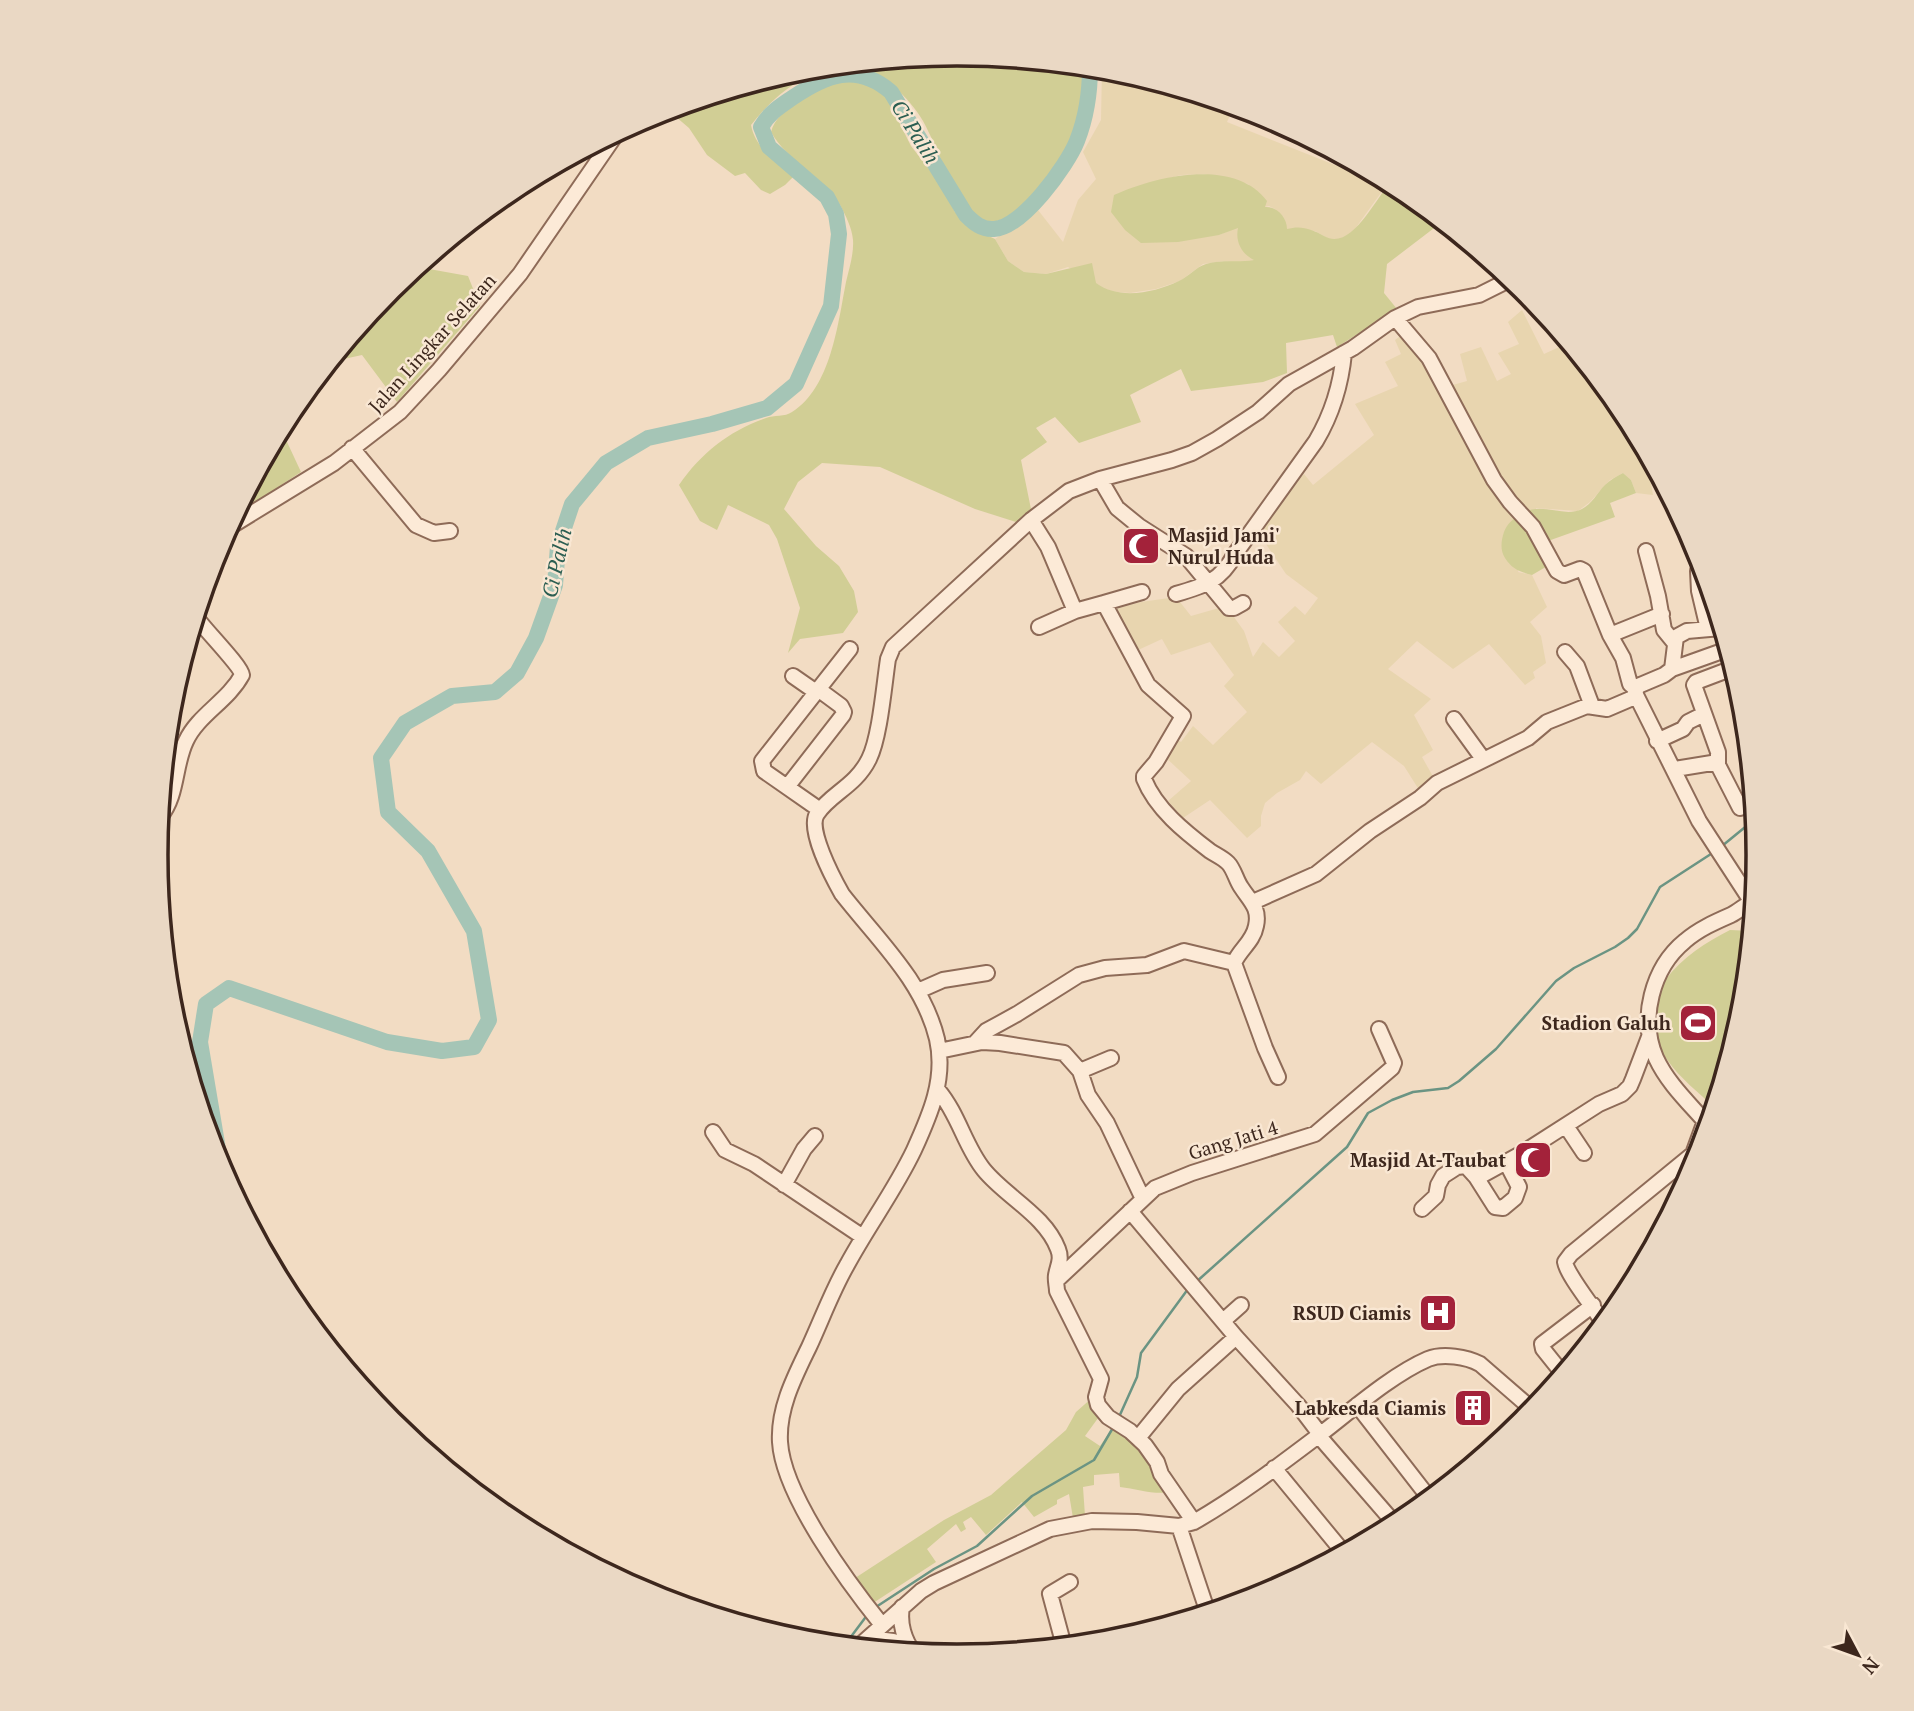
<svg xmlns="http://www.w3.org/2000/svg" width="1914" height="1711" font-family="'PT Serif',serif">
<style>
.farmland{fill:#e8d5af}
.green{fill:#d1ce95}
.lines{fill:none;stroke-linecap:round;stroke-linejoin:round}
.stream{stroke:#6b9483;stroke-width:2.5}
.river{stroke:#a5c5b6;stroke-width:16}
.minor-casing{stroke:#8e6b58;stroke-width:18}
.minor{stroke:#fcead7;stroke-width:14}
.labels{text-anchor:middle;stroke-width:5;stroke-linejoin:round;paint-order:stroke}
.street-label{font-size:19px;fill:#3d271d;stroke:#f9e7d3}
.poi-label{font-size:19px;font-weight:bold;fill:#3d271d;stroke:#f9e7d3;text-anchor:end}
.water-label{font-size:21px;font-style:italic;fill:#2b5e52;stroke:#f9e7d3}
.rim{fill:none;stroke:#3d271d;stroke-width:3.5}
</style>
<rect width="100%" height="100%" fill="#f2dcc3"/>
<!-- farmland -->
<path class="farmland" d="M1102 69 1114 70 1234 106 1227 122 1350 171 1383 190 1352 233 1339 239H1329L1315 231 1287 230 1275 209 1269 206 1264 207 1248 184 1204 174 1181 175 1159 181 1219 235 1238 227 1256 260 1239 263 1223 261 1203 264 1180 281 1156 289 1130 293 1107 291 1068 267 1046 274 1024 272 1008 261 995 239 1038 210 1063 242 1078 200 1096 179 1083 152 1101 120Z
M1522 310 1544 354 1568 343 1623 411 1659 478H1650L1653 495 1636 493 1631 480 1623 473 1610 480 1590 502 1578 511 1536 508 1518 572 1532 575 1547 607 1530 622 1541 636 1546 663 1533 672 1535 678 1525 685 1489 644 1453 669 1417 641 1388 669 1431 699 1414 715 1433 750 1422 757 1435 780 1421 793 1404 766 1372 742 1321 784 1306 771 1300 780 1277 793 1265 803 1261 816V826L1247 838 1210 800 1183 818 1168 801 1191 781 1164 756 1174 737 1181 742 1193 726 1213 745 1247 712 1224 686 1234 675 1210 642 1171 655 1162 639 1136 651 1112 610 1141 602 1176 597 1191 616 1226 606 1244 631 1253 657 1263 642 1279 657 1295 641 1278 622 1295 606 1305 615 1318 598 1286 574 1256 529 1270 510 1304 474 1313 485 1374 435 1355 404 1398 386 1385 362 1401 354 1395 340 1403 334 1442 388 1467 381 1460 354 1481 347 1497 381 1511 374 1498 353 1519 344 1508 322Z"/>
<!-- green -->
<path class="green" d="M957 54 1085 67C1085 93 1081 120 1070 145 1059 170 1006 245 974 214 952 193 938 148 923 121 916 109 906 97 895 88 843 43 788 78 751 125 755 148 777 162 794 176L785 185 770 194 761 190 745 173 735 176 707 155 689 128 668 110 801 70Z
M839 80H861L884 92 911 146 939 182 955 212 969 227 995 239 1008 261 1024 272 1046 274 1092 263 1096 283C1119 300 1154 293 1179 281 1188 277 1196 267 1206 264 1222 259 1238 263 1254 260 1242 254 1235 242 1238 228L1219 235 1178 242 1141 243 1125 230 1111 212 1114 195C1155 176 1235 157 1267 201L1265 207C1277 206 1287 218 1287 229 1301 225 1312 229 1324 236 1351 252 1375 199 1390 183L1402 190 1442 222 1387 264 1384 293 1397 309 1337 347 1333 335 1286 343 1287 373 1263 382 1191 391 1181 369 1130 395 1141 422 1079 443 1055 417 1036 428 1047 442 1021 460 1032 514 1016 522 975 509 880 467 822 463 798 482 784 509 816 546 839 566 854 591 858 612 843 633 800 639 788 653 800 608 777 539 769 525 728 505 717 530 700 521 679 485C701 453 729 431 766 418 774 415 785 417 792 412 831 388 838 323 846 282 849 269 854 254 853 240 852 228 846 216 840 205 823 176 788 162 771 132 778 106 816 91 839 80Z
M418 267 468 276 480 306 397 402 362 355 330 362 391 289Z
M281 429 301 472 234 516Z
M1623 473 1631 480 1636 493 1610 503 1615 517 1548 541 1556 561 1532 575C1520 572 1512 569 1505 558 1500 550 1501 541 1504 532 1507 524 1512 520 1518 516 1540 499 1562 519 1582 509 1592 504 1597 493 1605 485 1610 480 1617 476 1623 473Z
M1730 930 1751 931 1743 1012 1714 1107C1699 1093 1680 1078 1668 1061 1653 1041 1651 1000 1666 979 1683 957 1706 942 1730 930Z
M1093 1397 1101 1414 1085 1436 1100 1446 1115 1424 1136 1440 1171 1492C1154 1495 1137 1489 1120 1487L1119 1473 1094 1475V1485L1083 1487 1085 1516 1073 1518 1069 1494 1057 1500V1504L1034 1517 1022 1502 986 1535 971 1517 963 1522 966 1529 961 1532 956 1524 927 1549 936 1562 867 1607 849 1582 944 1520 991 1495 1066 1430 1076 1412Z"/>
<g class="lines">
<!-- stream -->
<path class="stream" d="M1722 846 1755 819
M1195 1283 1347 1147 1368 1113 1392 1100 1413 1092 1448 1088 1459 1081 1496 1049 1556 981 1574 968 1615 947 1628 938 1637 929 1660 887 1714 852
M1119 1417 1137 1377 1141 1353 1188 1289
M876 1607 934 1569 977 1546 1032 1496 1094 1460 1114 1426
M844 1646 868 1614"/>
<!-- river -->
<path class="river" d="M222 1173 200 1042 206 1004 229 988 387 1042 442 1051 474 1047 489 1020 474 931 428 851 388 812 381 758 405 723 452 696 495 692 517 673 536 638 555 585 558 546 572 504 606 463 648 438 712 424 767 408 796 384 831 306 839 234 836 214 827 197 769 147 761 127C769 113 779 107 792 98 826 75 856 62 891 92L966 215C974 223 982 230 994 229 1022 228 1067 166 1077 141 1086 118 1090 92 1090 67"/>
<defs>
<path id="minor" d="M1395 318 1429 358 1494 480 1510 502 1533 527 1557 571 1564 575 1580 569 1584 571 1610 635 1623 658 1630 684 1636 689
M352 448 416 525 434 533 450 531
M1100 479 1117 508 1139 526 1186 556 1229 608H1234L1243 603
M1031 520 1048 547 1075 611 1104 603 1148 685 1183 716 1156 762 1144 776V779C1156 809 1185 832 1210 851 1216 855 1223 858 1228 863 1234 869 1236 880 1241 887 1250 901 1260 908 1256 926 1253 942 1240 949 1234 963L1265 1048 1278 1077
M228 528 334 463 400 412 439 370 520 274 617 133
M1646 551 1658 596 1664 630 1673 641
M1704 570 1698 571 1699 591 1708 629
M1176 594C1204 586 1221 581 1235 554L1316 441C1332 414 1341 385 1344 353
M1104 603 1142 592
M1039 627 1075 611
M1721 628 1687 631 1676 637 1672 669 1664 675 1638 686 1635 693 1699 821 1751 901
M1610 635 1662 614
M1565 652 1577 666 1592 706
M1733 668 1696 682 1694 685 1718 752V765L1740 808
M1672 669 1728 649
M793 676 816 692
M1454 719 1483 759
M1657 741 1683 729 1688 722 1704 714
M1675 769 1718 762
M787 787 843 715 844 712 841 706 818 689
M820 810 764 771 762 761 850 649
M160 817C178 795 174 766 186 741 198 715 228 701 242 675 241 666 205 630 196 617
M1253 902 1316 874 1370 831 1420 798 1437 783 1528 738 1547 722 1587 706 1607 709 1635 697
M918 991 943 980 987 973
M975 1043 986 1031 1017 1014 1079 975 1105 968 1147 965 1184 951 1234 963
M939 1051 982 1042 1000 1043 1064 1053 1080 1071 1111 1058
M1080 1071 1088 1095 1107 1123 1143 1199
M938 1090C959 1115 965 1147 984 1170 1006 1197 1045 1215 1058 1249 1062 1259 1058 1265 1056 1275 1055 1280 1057 1286 1057 1291L1101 1379 1096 1397 1098 1405 1108 1417 1130 1431 1145 1445 1157 1462 1161 1474 1194 1522
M1708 1125C1690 1104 1668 1084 1656 1058 1639 1019 1652 968 1685 941 1699 929 1715 922 1731 915 1739 911 1746 904 1754 901
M1566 1126 1584 1153
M713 1132 725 1150 754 1164 863 1237
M1476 1177 1495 1207 1503 1208 1515 1198 1519 1187 1506 1162
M784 1185 804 1149 815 1136
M1422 1209 1436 1196 1438 1185 1443 1176 1457 1167 1466 1166 1476 1177H1479L1524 1152 1599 1104 1622 1094 1630 1086 1633 1079 1649 1037
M1130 1211 1236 1337
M1056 1281 1155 1188 1192 1173 1315 1134 1392 1068 1394 1063 1379 1029
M1223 1321 1241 1305
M1604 1324C1595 1309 1567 1275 1565 1262L1571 1254 1693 1154 1705 1121
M1563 1374 1543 1349 1542 1344 1593 1305
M1357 1405 1430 1499
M1318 1435 1396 1525
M1138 1438 1178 1389 1236 1337 1298 1405 1320 1434
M1274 1468 1344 1553
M1179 1526 1208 1613
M902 1607C899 1623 904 1640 914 1653
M882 1625C849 1584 783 1495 780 1442 778 1408 795 1376 809 1347 822 1319 832 1291 847 1265 868 1226 895 1190 914 1150 930 1115 946 1079 937 1039 923 981 877 939 842 894 833 878 807 829 817 814 831 793 855 787 869 759 880 737 884 685 888 659L893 647 1031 520 1069 491 1100 479 1172 460 1192 453 1217 439 1258 412 1289 384 1353 348 1395 318 1418 307 1479 295 1511 279
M869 1638 893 1641 909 1646
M1064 1646 1050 1594 1070 1582
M858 1647 921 1591 934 1583 1050 1529 1092 1521 1137 1522 1179 1526 1194 1522C1239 1496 1281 1464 1322 1433 1353 1409 1393 1374 1428 1359 1443 1353 1467 1357 1480 1364L1533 1410"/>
</defs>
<!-- minor casing -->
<use href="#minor" class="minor-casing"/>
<!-- minor -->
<use href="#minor" class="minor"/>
</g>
<!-- icons -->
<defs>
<symbol id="mosque-square" viewBox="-11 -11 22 22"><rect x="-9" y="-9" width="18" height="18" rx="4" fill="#a3223a" stroke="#f9e7d3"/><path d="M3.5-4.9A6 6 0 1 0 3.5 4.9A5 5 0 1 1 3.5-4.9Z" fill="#fff"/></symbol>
<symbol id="stadium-square" viewBox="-11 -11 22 22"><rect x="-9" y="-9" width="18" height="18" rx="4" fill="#a3223a" stroke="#f9e7d3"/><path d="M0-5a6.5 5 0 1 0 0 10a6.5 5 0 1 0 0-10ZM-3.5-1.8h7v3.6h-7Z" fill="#fff"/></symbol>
<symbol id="hospital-square" viewBox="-11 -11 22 22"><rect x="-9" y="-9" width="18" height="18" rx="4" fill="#a3223a" stroke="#f9e7d3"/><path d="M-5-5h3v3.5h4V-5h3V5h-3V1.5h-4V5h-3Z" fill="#fff"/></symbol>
<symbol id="building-square" viewBox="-11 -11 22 22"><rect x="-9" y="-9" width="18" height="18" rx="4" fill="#a3223a" stroke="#f9e7d3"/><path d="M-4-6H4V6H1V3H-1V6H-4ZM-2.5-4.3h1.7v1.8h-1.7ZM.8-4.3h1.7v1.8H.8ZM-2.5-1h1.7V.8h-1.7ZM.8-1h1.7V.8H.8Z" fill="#fff"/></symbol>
</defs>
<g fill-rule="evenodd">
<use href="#mosque-square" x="1119" y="524" width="44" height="44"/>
<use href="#stadium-square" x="1676" y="1001" width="44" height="44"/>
<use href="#mosque-square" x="1511" y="1138" width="44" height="44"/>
<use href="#hospital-square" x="1416" y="1291" width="44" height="44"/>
<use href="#building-square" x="1451" y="1386" width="44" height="44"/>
</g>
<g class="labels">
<!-- street labels -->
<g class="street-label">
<text transform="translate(432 343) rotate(-48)" y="7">Jalan Lingkar Selatan</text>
<text transform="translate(1233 1140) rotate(-17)" y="7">Gang Jati 4</text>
</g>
<!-- poi labels -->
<g class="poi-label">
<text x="1168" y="542" text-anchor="start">Masjid Jami'<tspan x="1168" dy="22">Nurul Huda</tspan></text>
<text x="1671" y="1030">Stadion Galuh</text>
<text x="1506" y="1167">Masjid At-Taubat</text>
<text x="1411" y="1320">RSUD Ciamis</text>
<text x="1446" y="1415">Labkesda Ciamis</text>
</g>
<!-- water labels -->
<g class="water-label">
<text transform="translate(915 132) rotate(58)" y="7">Ci Palih</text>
<text transform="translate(557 563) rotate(-77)" y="7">Ci Palih</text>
</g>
</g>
<!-- crop -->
<path d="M0 0H1914V1711H0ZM168 855a789 789 0 1 1 1578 0a789 789 0 1 1-1578 0Z" fill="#ead8c4" fill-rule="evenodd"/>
<path class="rim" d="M168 855a789 789 0 1 1 1578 0a789 789 0 1 1-1578 0Z"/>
<!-- north arrow -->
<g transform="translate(1858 1655) rotate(131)" stroke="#f9e7d3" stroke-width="5" paint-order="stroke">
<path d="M0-5L12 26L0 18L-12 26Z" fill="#3d271d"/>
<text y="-10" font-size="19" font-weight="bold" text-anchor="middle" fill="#3d271d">N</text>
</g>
</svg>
